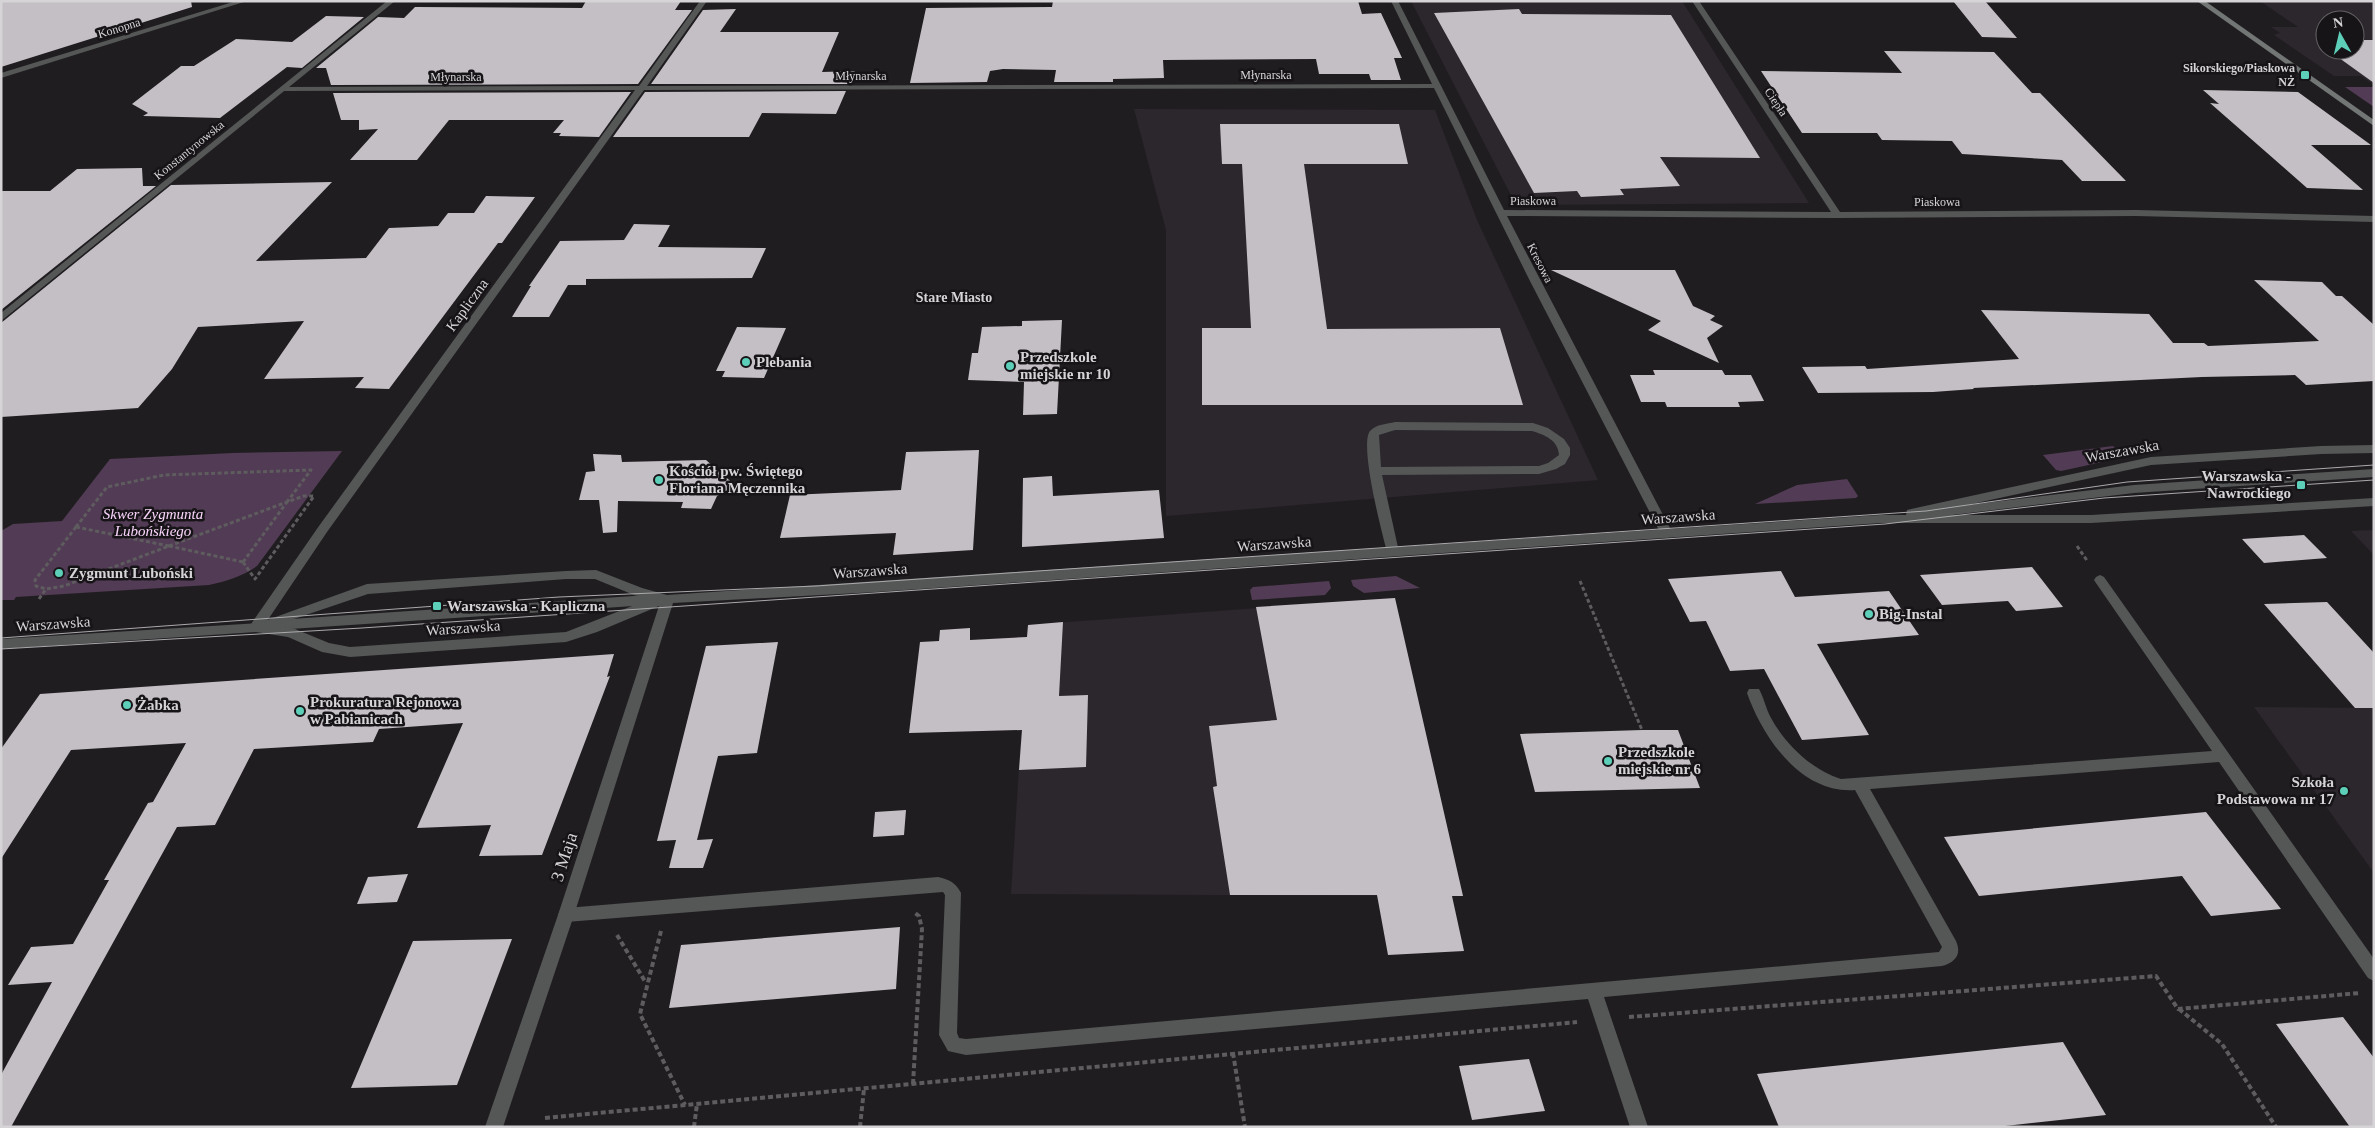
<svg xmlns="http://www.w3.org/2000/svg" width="2375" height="1128" font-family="'Times New Roman',serif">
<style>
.built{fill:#2c262d;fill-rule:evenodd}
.green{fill:#523b54}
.building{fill:#c3bfc4}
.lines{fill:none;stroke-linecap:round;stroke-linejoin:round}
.path-far1{stroke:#5e5c5f;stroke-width:3;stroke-dasharray:4 2.5;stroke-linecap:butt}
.path{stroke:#5e5c5f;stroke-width:4;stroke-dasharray:5 3;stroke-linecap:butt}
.service{fill:#545756;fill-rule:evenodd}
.minor{fill:#545756;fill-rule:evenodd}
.tertiary{fill:#545756;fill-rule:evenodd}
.secondary{fill:#727675;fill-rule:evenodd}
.tram{stroke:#aba9ac;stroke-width:1}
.poi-dot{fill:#5dceb8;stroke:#171417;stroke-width:2}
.labels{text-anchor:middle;stroke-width:5;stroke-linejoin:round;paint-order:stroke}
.far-street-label{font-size:12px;fill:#d6d4d6;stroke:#171417}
.far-poi-label{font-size:12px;font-weight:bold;fill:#d6d4d6;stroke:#171417;text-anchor:end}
.far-neighbourhood-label{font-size:14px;font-weight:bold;fill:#d6d4d6;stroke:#171417}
.street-label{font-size:15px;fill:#d6d4d6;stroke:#171417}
.poi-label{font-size:15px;font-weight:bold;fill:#d6d4d6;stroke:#171417;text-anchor:start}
.park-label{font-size:15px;font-style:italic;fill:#fad5fc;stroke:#171417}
.near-street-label{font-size:18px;fill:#d6d4d6;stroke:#171417}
</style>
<rect width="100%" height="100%" fill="#201d21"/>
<!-- built -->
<path class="built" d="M1411 1H1682L1809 203 1516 205Z
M2260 1H2374V85L2361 76H2334L2274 35 2280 33 2271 27H2298ZM2325 20H2355V50H2325Z
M1134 109 1435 110 1477 220 1598 480 1166 516V230Z
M2374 530V555L2351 531Z
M1395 598 1463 896 1011 894 1028 625Z
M2254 707 2374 708V873Z"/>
<!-- green -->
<path class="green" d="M2345 87H2374V107Z
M2113 446 2121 455V458L2061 471 2056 470 2043 455Z
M342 451 257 566C241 577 227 581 209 585L16 597 14 600H1V531L13 524 62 521 110 459 233 453Z
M1847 479 1858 496 1856 498 1755 504 1797 485Z
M1396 576 1420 588 1364 593 1353 586 1351 580Z
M1329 581 1331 588 1325 595 1252 600 1250 590 1253 587Z"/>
<!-- building -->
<path class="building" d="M1 1H191L192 7 1 67Z
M586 1H681L675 10H692L638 84 331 85 326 68H316L378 17 404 18 415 7 582 8Z
M1053 1H1358L1362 14 1381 13 1402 58H1394L1401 80H1371L1369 74H1319L1316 59 1163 60 1164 78 1113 79V82H1054L1056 70 1003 69 990 71 987 82 910 83 926 8 1052 7Z
M1953 1H1985L2017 38 1982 37Z
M736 9 720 32H839L822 72 855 71 849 84H651L703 10Z
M1519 9 1522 14 1671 15 1760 158 1660 157 1680 186 1620 189 1624 195 1581 197 1577 191 1534 193 1434 13Z
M326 16 364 17 302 68 287 67 220 118 143 116 148 113 132 104 181 66H194L236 39 292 42Z
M2355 40H2374V83L2328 50H2355Z
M1884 51 1994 52 2032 93H2040L2126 181H2082L2062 160 1962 154 1952 141 1882 140 1877 133H1802L1761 71 1902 73Z
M2203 90 2298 92 2371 145H2311L2363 190 2307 188 2210 103 2219 104Z
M846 91 836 114 762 113 749 137H613L645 92Z
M631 92 599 137 559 136 561 133H553L564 120H449L417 160H350L378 129 359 130V120H341L333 93Z
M1220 124H1399L1408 164H1304L1327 329 1500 328 1523 405H1202V328H1251L1242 164H1222Z
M142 168 143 186H156L1 310V191H50L77 169Z
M332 182 256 261 366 258 389 228 438 226 448 213H474L486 196 535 197 502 243H498L389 389 355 388 364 377 264 379 304 321 198 327 172 369 138 408 1 417V323L171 185Z
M634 224 670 225 658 247 766 248 752 278 586 279V285H568L549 317H512L531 286H529L560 241 624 240Z
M1551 270H1675L1693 306 1715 316 1710 320 1723 326 1707 338 1719 363 1648 330 1661 321Z
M2254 280 2322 282 2336 296H2342L2374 325V381L2306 385 2295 375 2202 377 1973 388 1974 389 1933 392 1818 393 1802 367 1865 366 1867 369 2019 359 1981 310 2149 314 2173 343H2204L2208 346 2319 341Z
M1062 320 1057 414 1023 415 1024 382 968 380 972 353H978L982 327 1022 326V321Z
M737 327 786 328 764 378 722 377 725 371H716Z
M1653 370H1722L1725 375H1751L1764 401 1738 402 1740 407H1667L1665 402H1641L1630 375H1655Z
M979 450 973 550 893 555 896 533 780 538 790 495 901 490 906 452Z
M593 454 621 455 622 462 706 460 736 486 717 496 711 509 681 508 683 502 618 501 617 532 603 533 599 500H579L586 472 595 471Z
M1052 476 1053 496 1159 490 1164 538 1022 547 1023 478Z
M2304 535 2327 558 2264 563 2242 539Z
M2032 567 2063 607 2016 611 2008 601 1942 605 1920 575Z
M1781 571 1795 597 1889 591 1919 635 1817 644 1869 735 1802 740 1764 669 1730 671 1706 621 1690 622 1668 579Z
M1395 598 1463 896H1452L1464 951 1388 955 1377 895H1230L1213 787 1217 786 1209 726 1277 720 1256 607Z
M2327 602 2374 653V708H2355L2264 604Z
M1063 622 1059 696 1088 695 1086 767 1019 770 1022 730 909 733 920 642 939 641 940 630 970 628V640L1027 637 1028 625Z
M778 642 757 753 718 756 697 840 713 839 703 868H669L676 840 657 841 706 646Z
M614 654 607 677 610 676 542 855 479 856 491 825 417 828 463 723 379 729 373 742 254 749 215 825 177 827 11 1127H1V1075L52 982 8 985 31 947 73 944 109 880H104L148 803 153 802 186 743 71 750 1 859V749L40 694Z
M1642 730H1678L1700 788 1535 792 1520 734Z
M906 810 904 835 873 837 875 812Z
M2206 812 2281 909 2211 916 2182 876 1979 896 1944 837Z
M408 874 397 902 357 904 368 877Z
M900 927 896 989 669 1008 681 945Z
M512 939 457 1085 351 1088 413 941Z
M2343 1017 2374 1058V1127H2350L2276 1024Z
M2063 1042 2106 1115 1996 1127H1779L1757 1074Z
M1529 1059 1545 1111 1472 1120 1459 1066Z"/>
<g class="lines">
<!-- path-far1 -->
<path class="path-far1" d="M76 527 169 546
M76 527 35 580 36 586 46 589 64 586 169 546
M76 527 107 487 164 475 311 470 287 502
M169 546 243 562
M169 546 287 502
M2077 546 2088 562
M243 562 255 579 314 496H304L287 502
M243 562 287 502
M1580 581 1642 730
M39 599 46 589"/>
<!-- path -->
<path class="path" d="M661 931 640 1014 685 1105
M617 935 646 983
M2179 1009 2222 1044 2276 1127
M1629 1017 2156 976 2178 1009 2360 993
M1233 1053 1245 1127
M913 1084 922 929 919 916 915 913
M545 1118 1577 1022
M694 1127 697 1104
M860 1127 864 1089"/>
<!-- service -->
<path class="service" d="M1395 422 1533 423 1548 428 1564 439 1570 448V455L1565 464 1556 469 1539 474 1382 475 1399 552 1393 556 1387 552C1382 533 1359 445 1370 431 1376 424 1387 424 1395 422ZM1395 430 1532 431C1545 435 1558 440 1559 455L1548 463 1539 466 1381 467 1379 435Z
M2374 469V477L2134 493 1911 520 1905 516 1911 512 2134 485Z
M663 594 669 599 663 604 261 631 256 629 254 626 256 623 261 621Z"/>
<!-- minor -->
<path class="minor" d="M236 1H247L1 78V73Z
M700 1H707L647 86 1432 84 1391 1H1398L1504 210 1831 212 1692 1H1699L1840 212 2136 210 2374 216V222L2136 216 1837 218 1507 216 1673 534 1667 538 1661 534 1531 283 1434 88 644 90 327 532 261 630H251L249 627 251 624 319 526 635 90 284 91 280 89 281 87 639 86Z
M2100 575 2104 577 2374 959V981L2368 978 2219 762 1870 789 1956 941C1962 955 1955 962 1942 966L1604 997 1648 1127H1630L1588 999 966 1055 948 1051 939 1035 945 895 943 892 566 922 560 920 558 915 560 910 566 908 938 877C950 880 955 882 961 893L957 1033 959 1038 966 1039 1939 952 1942 947 1855 790C1801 794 1763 738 1747 693L1749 689H1759C1764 698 1766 709 1771 718 1785 744 1812 770 1841 779L2212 751 2096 583 2094 580 2096 577Z"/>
<!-- tertiary -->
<path class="tertiary" d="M387 1H395L1 321V313Z
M2374 445V453L2321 454 2151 465 1921 515H2091L2374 498V506L2091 523H1881L876 592 673 603 574 915 503 1127H485L558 915 659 606 597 632 566 642 350 657 322 652 288 637 256 632 1 649V639L259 623 367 584 566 571 596 570 642 588 667 595 1881 515H1906L1907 510 1911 509 2151 457 2321 446ZM566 579H595L634 595 650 599 566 632 350 647 329 643 295 629 276 625 368 594Z"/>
<!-- secondary -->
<path class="secondary" d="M2197 1H2205L2374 120V126Z"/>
<!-- tram -->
<path class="tram" d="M1 638 559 597 816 586 1926 511 2127 482 2374 465
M1 649 362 628 1885 524 2104 498 2374 480"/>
</g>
<!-- markers -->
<g class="poi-dot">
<rect x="2300" y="70" width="10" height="10" rx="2.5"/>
<circle cx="746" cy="362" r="5"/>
<circle cx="1010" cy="366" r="5"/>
<circle cx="659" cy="480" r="5"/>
<rect x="2296" y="480" width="10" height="10" rx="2.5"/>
<circle cx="59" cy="573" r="5"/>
<rect x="432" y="601" width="10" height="10" rx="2.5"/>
<circle cx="1869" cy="614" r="5"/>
<circle cx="127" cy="705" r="5"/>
<circle cx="300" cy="711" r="5"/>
<circle cx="1608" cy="761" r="5"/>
<circle cx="2344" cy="791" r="5"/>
</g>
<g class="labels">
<!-- far-street labels -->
<g class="far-street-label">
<text transform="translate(119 28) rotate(-17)" y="4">Konopna</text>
<text x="1266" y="79">Młynarska</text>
<text x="861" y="80">Młynarska</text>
<text x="456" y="81">Młynarska</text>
<text transform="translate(1776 102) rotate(56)" y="4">Ciepła</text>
<text transform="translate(189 150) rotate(-39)" y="4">Konstantynowska</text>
<text x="1533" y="205">Piaskowa</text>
<text x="1937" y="206">Piaskowa</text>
<text transform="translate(1540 263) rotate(63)" y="4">Kresowa</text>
</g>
<!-- far-poi labels -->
<g class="far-poi-label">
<text x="2295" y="72">Sikorskiego/Piaskowa<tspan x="2295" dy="14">NŻ</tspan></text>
</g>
<!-- far-neighbourhood labels -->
<g class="far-neighbourhood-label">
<text x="954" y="302">Stare Miasto</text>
</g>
<!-- street labels -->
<g class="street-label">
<text transform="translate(467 305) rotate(-54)" y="5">Kapliczna</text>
<text transform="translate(2122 451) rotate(-10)" y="5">Warszawska</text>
<text transform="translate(1678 517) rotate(-4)" y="5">Warszawska</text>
<text transform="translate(1274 544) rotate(-4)" y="5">Warszawska</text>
<text transform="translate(870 571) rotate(-4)" y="5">Warszawska</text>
<text transform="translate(53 624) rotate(-4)" y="5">Warszawska</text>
<text transform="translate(463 628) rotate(-4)" y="5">Warszawska</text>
</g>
<!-- poi labels -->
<g class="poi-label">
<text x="1020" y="362">Przedszkole<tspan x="1020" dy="17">miejskie nr 10</tspan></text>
<text x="756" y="367">Plebania</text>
<text x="669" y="476">Kościół pw. Świętego<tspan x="669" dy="17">Floriana Męczennika</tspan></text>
<text x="2291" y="481" text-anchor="end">Warszawska -<tspan x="2291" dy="17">Nawrockiego</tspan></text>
<text x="69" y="578">Zygmunt Luboński</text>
<text x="447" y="611">Warszawska - Kapliczna</text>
<text x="1879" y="619">Big-Instal</text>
<text x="310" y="707">Prokuratura Rejonowa<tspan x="310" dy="17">w Pabianicach</tspan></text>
<text x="137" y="710">Żabka</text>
<text x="1618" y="757">Przedszkole<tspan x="1618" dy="17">miejskie nr 6</tspan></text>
<text x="2334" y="787" text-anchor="end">Szkoła<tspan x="2334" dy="17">Podstawowa nr 17</tspan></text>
</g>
<!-- park labels -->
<g class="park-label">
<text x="153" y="519">Skwer Zygmunta<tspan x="153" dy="17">Lubońskiego</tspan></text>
</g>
<!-- near-street labels -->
<g class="near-street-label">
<text transform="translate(564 857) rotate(-72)" y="6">3 Maja</text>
</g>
</g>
<!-- border -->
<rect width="2375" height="1128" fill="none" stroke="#d6d4d6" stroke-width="5"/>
<!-- north arrow -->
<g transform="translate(2340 35) rotate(352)"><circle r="24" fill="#171417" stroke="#636163"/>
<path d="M0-4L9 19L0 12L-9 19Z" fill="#5dceb8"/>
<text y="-8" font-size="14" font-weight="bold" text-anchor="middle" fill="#d6d4d6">N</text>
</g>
</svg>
